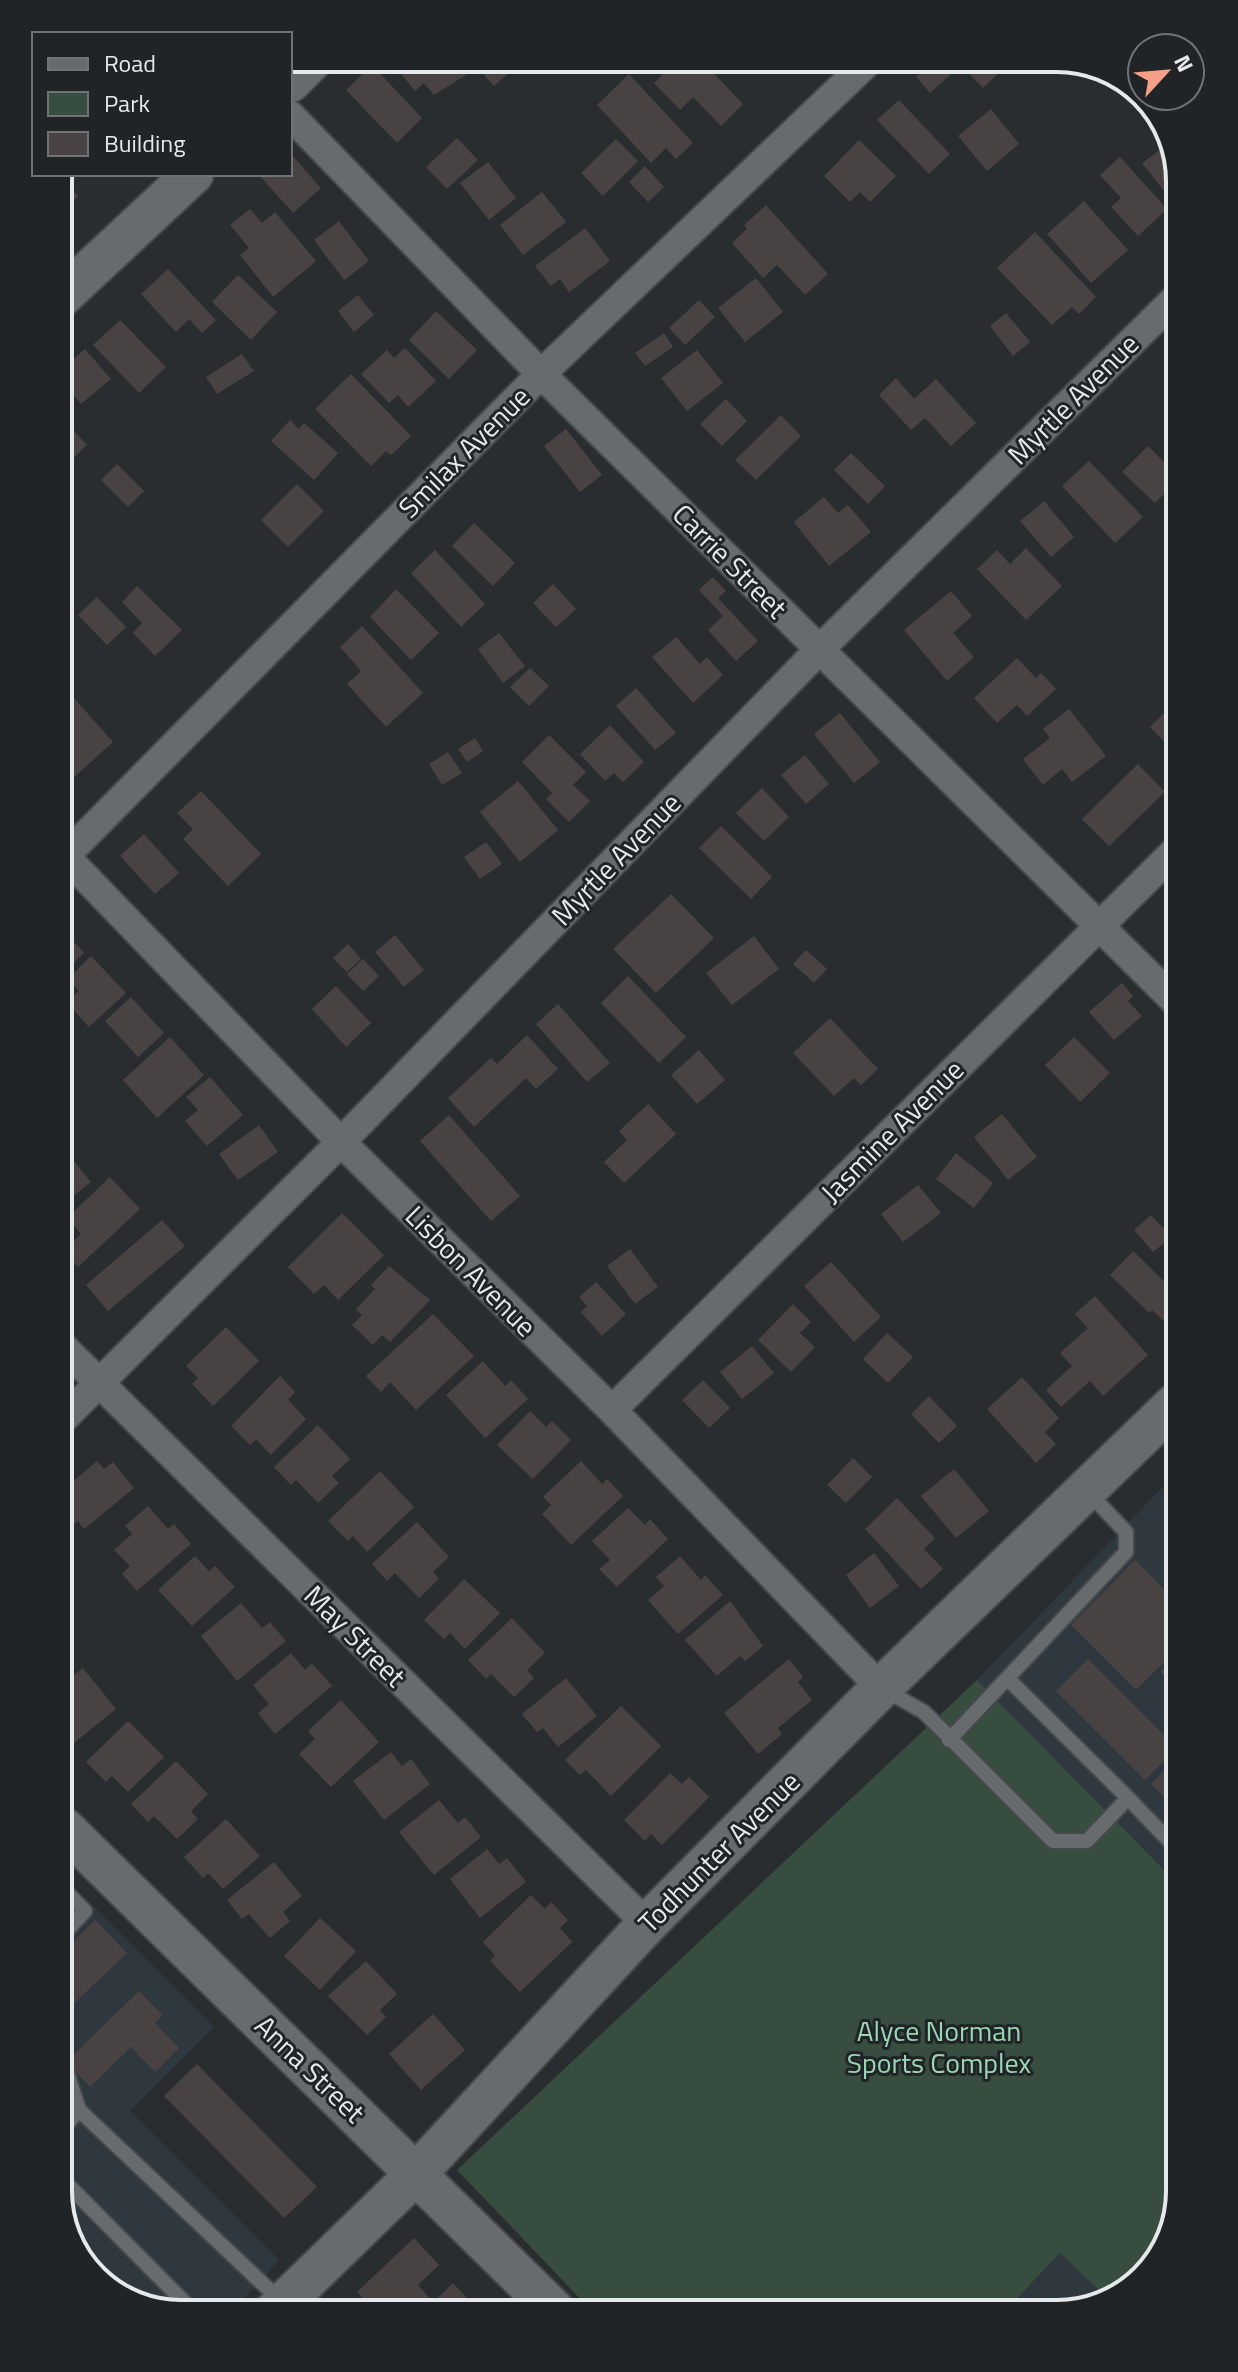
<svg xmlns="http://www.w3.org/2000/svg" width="1238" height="2372" font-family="'Titillium Web',sans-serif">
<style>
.built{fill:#2f373f}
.green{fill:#374d40}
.building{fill:#484342}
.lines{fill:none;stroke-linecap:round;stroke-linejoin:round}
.lane-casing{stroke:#46494b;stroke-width:18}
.street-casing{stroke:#46494b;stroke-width:32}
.secondary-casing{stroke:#46494b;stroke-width:44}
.lane{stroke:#676b6e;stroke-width:14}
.street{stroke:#676b6e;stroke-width:28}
.secondary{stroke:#676b6e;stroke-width:40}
.labels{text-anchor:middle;stroke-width:6;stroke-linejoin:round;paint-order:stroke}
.street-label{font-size:28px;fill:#e6e9eb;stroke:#202427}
.park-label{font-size:28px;fill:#99d6b3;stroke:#202427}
.rim{fill:none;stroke:#e6e9eb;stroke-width:4}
</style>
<rect width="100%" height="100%" fill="#2a2d30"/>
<!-- built -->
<path class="built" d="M1177 1472 1179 1885 977 1680Z
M66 1879 214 2027 130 2111 279 2260 231 2313 174 2314 107 2289 67 2237Z
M1060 2253 1109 2300 1103 2305 1010 2306Z"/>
<!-- green -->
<path class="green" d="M977 1680 1179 1885 1180 2191 1159 2260 1109 2300 1060 2253 1010 2306 591 2310 457 2170Z"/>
<!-- building -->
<path class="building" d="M388 58H452L466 75 434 95 424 83 415 91Z
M469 58H521L523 60 494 86Z
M679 58H699L743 104 721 126 693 97 680 110 654 83Z
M954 58H1014L983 88Z
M937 59 951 74 930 93 916 77Z
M372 65 422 118 397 143 346 90Z
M629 74 693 143 676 159 666 148 651 163 597 105Z
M899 100 950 154 929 174 877 120Z
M991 109 1019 144 987 171 958 136Z
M457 138 478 160 447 189 426 167Z
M616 139 638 161 603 196 581 173Z
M859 140 896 176 870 202 860 192 850 202 824 176Z
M1171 142V200L1142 163Z
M290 153 321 188 293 213 258 174H290Z
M1120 157 1167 209 1138 236 1111 207 1121 198 1100 175Z
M488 162 516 198 489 220 460 183Z
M645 166 664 187 648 202 629 182Z
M58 174 78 196 58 215Z
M542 192 566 222 523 255 500 225Z
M1084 201 1128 250 1091 283 1047 234Z
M766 205 828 274 805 295 777 265 763 278 732 243 747 229 744 225Z
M250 209 262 223 275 212 316 261 273 297 240 255 249 248 230 225Z
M339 221 369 261 344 280 314 240Z
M585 228 610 261 569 292 560 279 551 286 535 266Z
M1035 232 1096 297 1079 314 1072 307 1052 325 997 268Z
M168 269 216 320 202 333 189 319 176 332 141 294Z
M238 275 277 312 251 340 212 302Z
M756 278 783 312 745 342 718 308Z
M358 295 374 315 354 332 338 311Z
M699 300 715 317 685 345 669 328Z
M436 311 477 350 449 379 409 340Z
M1006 313 1030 342 1013 356 990 326Z
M120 320 166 367 139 393 93 345Z
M664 333 673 347 645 366 635 353Z
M405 348 436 381 408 407 398 395 389 403 361 374 387 350 394 358Z
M85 349 111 379 81 404 59 379V372Z
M697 350 723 383 687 411 661 378Z
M242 354 254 371 217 394 206 377Z
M351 374 411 436 391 455 386 451 371 466 315 409Z
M896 378 914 399 936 379 976 423 951 446 925 418 911 430 879 395Z
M726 399 747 421 722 446 700 424Z
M59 415 87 445 60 471 59 454Z
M781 415 801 436 756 480 735 460Z
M290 420 299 429 304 423 338 453 314 480 271 441Z
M566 429 602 475 580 492 544 446Z
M1148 446 1172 470V486L1155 503 1122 472Z
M851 453 885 486 868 504 834 470Z
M1089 461 1143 517 1115 543 1062 486Z
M117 464 144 491 128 507 101 480Z
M297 484 324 511 288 547 261 520Z
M824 497 838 513 848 505 871 532 829 566 794 522Z
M1044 501 1074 537 1051 557 1020 521Z
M474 523 515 563 493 586 452 546Z
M1026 548 1062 586 1026 620 977 569 997 550 1010 564Z
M435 550 485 604 461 627 411 573Z
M713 577 726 591 718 598 758 641 736 661 708 630 723 616 699 590Z
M553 584 576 609 556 627 533 603Z
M137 586 182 630 155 656 133 633 142 623 122 602Z
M396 589 439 633 411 660 370 617Z
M951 591 972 616 953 633 974 657 947 681 904 630Z
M97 597 126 627 107 645 78 615Z
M362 626 423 693 386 727 347 684 361 671 340 647Z
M499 633 525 666 503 683 478 649Z
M676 637 700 664 707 657 723 675 693 703 652 657Z
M1017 658 1036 678 1041 673 1056 689 1027 716 1017 705 997 723 974 698Z
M530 668 549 686 529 706 510 687Z
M636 688 676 733 655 750 616 706Z
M74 698 113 742 71 780 61 769V710Z
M1170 707 1173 711 1174 752 1150 727Z
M1069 709 1106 756 1072 782 1062 769 1043 785 1023 759 1050 738 1043 729Z
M840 713 880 762 854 783 814 734Z
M610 725 644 762 623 782 614 773 605 781 580 754Z
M549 735 586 772 573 785 590 801 569 822 546 799 552 793 522 762Z
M475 738 483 751 467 762 458 749Z
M448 752 462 773 442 785 429 764Z
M805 755 829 784 806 804 781 775Z
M1138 764 1165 792 1109 846 1082 819Z
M518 781 558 830 520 862 480 812Z
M762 788 789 817 764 841 736 813Z
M201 791 261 854 228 886 183 839 193 829 177 813Z
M721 826 772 877 751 899 699 848Z
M144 834 179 873 155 894 120 856Z
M486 842 502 864 480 879 464 857Z
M671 894 714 938 656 993 613 949Z
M62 929 84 953 62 974Z
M395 935 424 970 404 987 375 952Z
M754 936 779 969 732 1005 706 973Z
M348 944 361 959 347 972 333 958Z
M806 950 827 969 814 983 793 964Z
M91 956 126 993 89 1027 66 1002 79 991 68 979Z
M363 959 379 976 363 991 347 974Z
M628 976 686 1037 659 1063 601 1003Z
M1122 983 1133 996 1128 1001 1142 1016 1114 1040 1089 1012Z
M336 986 371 1023 346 1047 312 1009Z
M131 997 164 1033 138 1057 105 1021Z
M558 1004 610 1063 587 1082 536 1024Z
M830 1018 878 1069 861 1085 854 1078 834 1096 793 1053Z
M527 1035 558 1069 536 1089 526 1078 474 1127 448 1098 491 1058 497 1064Z
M170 1037 204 1075 157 1118 123 1080Z
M1074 1037 1110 1073 1080 1102 1045 1065Z
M699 1050 725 1080 697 1104 671 1075Z
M210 1077 243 1115 207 1146 185 1121 198 1110 186 1097Z
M648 1104 676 1134 624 1183 604 1162 627 1140 619 1131Z
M1002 1114 1037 1157 1008 1180 974 1137Z
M449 1115 520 1196 491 1221 420 1141Z
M259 1125 278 1152 238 1180 219 1154Z
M62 1146 91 1182 63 1204Z
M956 1153 993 1183 974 1208 936 1179Z
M110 1177 140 1209 78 1267 63 1252 81 1234 67 1218Z
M918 1185 941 1213 903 1242 881 1214Z
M342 1213 384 1255 338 1300 324 1285 314 1294 288 1267Z
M1151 1215 1163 1228 1176 1217V1249L1168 1240 1153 1252 1134 1230Z
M162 1220 185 1246 108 1311 86 1285Z
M630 1249 658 1287 635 1304 607 1266Z
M1133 1251 1176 1293V1324L1172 1329 1152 1310 1149 1313 1110 1275Z
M831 1262 881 1317 854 1342 804 1286Z
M389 1266 430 1300 390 1342 382 1335 373 1345 352 1325 362 1315 356 1309 375 1289 371 1285Z
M596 1282 626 1314 602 1336 581 1312 587 1306 579 1297Z
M1095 1296 1148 1355 1103 1396 1090 1381 1061 1407 1046 1390 1072 1366 1060 1353 1088 1328 1075 1314Z
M793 1304 811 1322 800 1333 815 1347 791 1372 758 1340Z
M433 1314 474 1356 416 1410 390 1382 381 1392 366 1376Z
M226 1327 259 1361 213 1406 192 1384 198 1378 186 1366Z
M887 1333 913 1357 888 1383 863 1359Z
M752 1346 774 1373 742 1399 720 1372Z
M483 1361 505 1386 511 1380 528 1399 485 1438 446 1395Z
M280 1376 295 1392 288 1400 306 1419 271 1455 256 1439 250 1445 231 1426Z
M1022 1377 1059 1418 1045 1432 1056 1444 1036 1463 987 1409Z
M703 1380 730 1408 709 1428 682 1400Z
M929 1396 957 1426 939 1443 911 1414Z
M530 1411 546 1427 552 1421 571 1440 533 1479 497 1445Z
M318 1425 350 1459 332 1476 339 1483 318 1503 296 1480 291 1485 274 1467Z
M853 1458 872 1477 846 1503 827 1485Z
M97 1461 104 1469 113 1462 134 1488 84 1529 78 1521 64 1532V1489Z
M581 1461 602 1484 607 1479 623 1496 571 1545 542 1514 551 1505 543 1497Z
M954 1469 989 1511 956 1538 921 1496Z
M380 1471 414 1507 367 1552 353 1536 348 1541 328 1521Z
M897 1498 935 1538 924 1549 943 1569 921 1589 865 1529Z
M148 1506 168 1529 174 1524 191 1544 137 1591 122 1574 130 1566 114 1550 132 1534 125 1526Z
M628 1508 645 1525 650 1519 668 1539 617 1587 599 1569 610 1560 592 1541Z
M417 1522 449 1557 433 1572 439 1579 419 1598 395 1573 387 1581 372 1564Z
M874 1553 899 1586 870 1608 846 1575Z
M195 1556 209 1571 215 1566 235 1587 192 1626 158 1590Z
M680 1556 701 1580 705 1575 723 1595 678 1634 648 1600 664 1586 656 1577Z
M1135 1560 1177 1602 1178 1648 1136 1690 1071 1625Z
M464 1579 500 1613 465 1649 450 1633 444 1639 424 1620Z
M730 1601 763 1646 745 1661 740 1656 717 1676 685 1640Z
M241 1603 262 1628 270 1622 286 1641 237 1681 201 1636Z
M512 1618 545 1653 527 1670 534 1678 514 1697 491 1674 486 1679 468 1660Z
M291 1653 305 1670 312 1663 332 1686 275 1734 258 1713 269 1704 253 1685Z
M1178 1654V1690L1160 1672Z
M789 1659 803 1677 798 1682 812 1700 778 1728 782 1734 758 1754 724 1713Z
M1088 1659 1177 1748 1145 1780 1056 1691Z
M83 1668 116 1709 74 1743 65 1731V1682Z
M566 1678 597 1716 558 1747 543 1728 537 1732 522 1714Z
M341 1700 379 1742 331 1787 299 1754 315 1739 308 1731Z
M621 1706 661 1746 611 1796 586 1770 580 1775 565 1760Z
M128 1721 164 1757 128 1792 112 1776 106 1782 86 1762Z
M391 1752 402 1766 411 1759 430 1784 384 1820 353 1781Z
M1175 1759 1178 1762V1811L1151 1784Z
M176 1761 208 1794 191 1811 198 1819 177 1839 154 1816 148 1822 131 1804Z
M670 1773 682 1784 689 1777 709 1797 662 1845 651 1834 645 1841 624 1820Z
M439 1800 458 1823 465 1817 481 1837 434 1875 399 1832Z
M226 1819 260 1856 223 1889 208 1873 203 1878 184 1857Z
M487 1849 499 1864 507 1858 526 1882 480 1918 450 1879Z
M274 1862 302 1896 283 1912 290 1921 270 1938 249 1914 242 1919 227 1900Z
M531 1895 545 1909 551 1902 568 1920 560 1928 572 1942 520 1992 490 1961 495 1955 483 1942Z
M320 1918 356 1951 320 1990 284 1956Z
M95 1920 127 1953 66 2011V1949Z
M366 1961 397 1994 380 2010 386 2017 367 2035 328 1996Z
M139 1991 163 2015 155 2023 179 2048 155 2072 131 2047 90 2087 66 2062Z
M433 2014 465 2050 421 2090 389 2054Z
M197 2064 317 2187 284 2218 164 2096Z
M414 2238 439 2265 418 2285 429 2297 413 2311 401 2312 391 2300 375 2312 357 2292Z
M453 2283 479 2311H424Z"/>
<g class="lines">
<defs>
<path id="lane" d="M885 1690 924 1712 1053 1841H1087L1128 1798 1008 1679
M949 1740 1126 1552V1532L1087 1491
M1128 1798 1178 1850
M66 1892 85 1911 66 1931
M66 2070 79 2110 280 2300
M67 2124 79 2110
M67 2184 196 2314"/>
<path id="street" d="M290 115 541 374 1175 1001
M61 852 341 1142 612 1410 881 1688
M65 856 541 374 872 58
M63 1347 647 1924
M612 1410 1174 852
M64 1418 341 1142 819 650 1172 302"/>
<path id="secondary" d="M290 82 314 58
M59 299 193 174
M65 1829 554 2310
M273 2313 416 2174 647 1924 881 1688 1176 1403"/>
</defs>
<!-- lane casing -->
<use href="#lane" class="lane-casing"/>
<!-- street casing -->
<use href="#street" class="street-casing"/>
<!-- secondary casing -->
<use href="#secondary" class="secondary-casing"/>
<!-- lane -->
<use href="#lane" class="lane"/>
<!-- street -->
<use href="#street" class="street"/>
<!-- secondary -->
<use href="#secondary" class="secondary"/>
</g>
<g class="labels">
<!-- street labels -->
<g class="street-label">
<text transform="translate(1073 399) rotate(-45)" y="10">Myrtle Avenue</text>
<text transform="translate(464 452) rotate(-45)" y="10">Smilax Avenue</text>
<text transform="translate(730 561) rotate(45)" y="10">Carrie Street</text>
<text transform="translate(616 859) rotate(-46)" y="10">Myrtle Avenue</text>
<text transform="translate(892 1131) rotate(-45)" y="10">Jasmine Avenue</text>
<text transform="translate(471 1271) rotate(45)" y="10">Lisbon Avenue</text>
<text transform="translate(355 1636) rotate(45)" y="10">May Street</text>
<text transform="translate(719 1852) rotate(-45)" y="10">Todhunter Avenue</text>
<text transform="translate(310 2069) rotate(44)" y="10">Anna Street</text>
</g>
<!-- park labels -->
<g class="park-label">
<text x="939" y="2041">Alyce Norman<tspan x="939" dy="32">Sports Complex</tspan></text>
</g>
</g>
<!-- crop -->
<path d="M0 0H1238V2372H0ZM181 72H1057A109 109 0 0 1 1166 181V2191A109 109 0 0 1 1057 2300H181A109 109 0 0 1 72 2191V181A109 109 0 0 1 181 72Z" fill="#202427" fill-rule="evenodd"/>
<path class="rim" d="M181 72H1057A109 109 0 0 1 1166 181V2191A109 109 0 0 1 1057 2300H181A109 109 0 0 1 72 2191V181A109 109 0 0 1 181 72Z"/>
<!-- legend -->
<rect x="32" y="32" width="260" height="144" fill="#202427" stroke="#6f7375" stroke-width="2"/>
<rect x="48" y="58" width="40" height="12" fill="#676b6e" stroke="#6f7375" stroke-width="2"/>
<text x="104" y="72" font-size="24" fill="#e6e9eb">Road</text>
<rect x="48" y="92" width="40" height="24" fill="#374d40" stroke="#6f7375" stroke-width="2"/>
<text x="104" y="112" font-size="24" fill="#e6e9eb">Park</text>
<rect x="48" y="132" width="40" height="24" fill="#484342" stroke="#6f7375" stroke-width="2"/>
<text x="104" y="152" font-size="24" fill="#e6e9eb">Building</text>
<!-- north arrow -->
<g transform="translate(1166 72) rotate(64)"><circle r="38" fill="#202427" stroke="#6f7375" stroke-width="2"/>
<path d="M0-6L14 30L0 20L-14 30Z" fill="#f49f86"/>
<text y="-12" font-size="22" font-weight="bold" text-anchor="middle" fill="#e6e9eb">N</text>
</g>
</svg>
